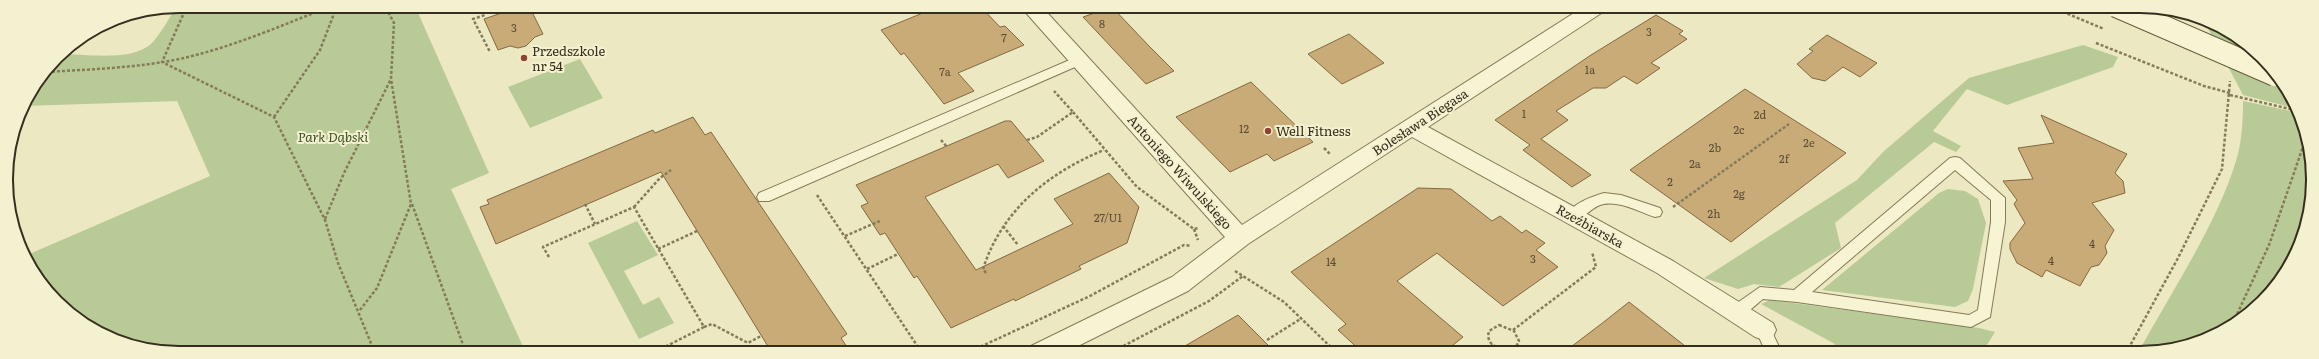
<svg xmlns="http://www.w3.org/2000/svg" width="2319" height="359" font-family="Literata,serif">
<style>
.green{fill:#b8ca96}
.building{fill:#c9ab78;stroke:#836940}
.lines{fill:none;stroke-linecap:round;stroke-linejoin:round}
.lane-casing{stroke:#857a59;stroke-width:2}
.street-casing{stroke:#857a59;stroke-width:2}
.path{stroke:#857a59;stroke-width:2.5;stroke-dasharray:3 2;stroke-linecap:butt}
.lane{fill:#f7f4d4;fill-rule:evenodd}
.street{fill:#f7f4d4;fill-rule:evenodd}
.secondary-bridge-casing{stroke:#675b3d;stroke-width:24;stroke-linecap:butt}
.path-bridge{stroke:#857a59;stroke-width:2.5;stroke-dasharray:3 2;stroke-linecap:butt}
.secondary-bridge{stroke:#f7f4d4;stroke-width:22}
.poi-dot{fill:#92412c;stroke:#f4f1d0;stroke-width:1.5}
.labels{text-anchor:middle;stroke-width:4;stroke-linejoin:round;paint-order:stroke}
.number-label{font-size:11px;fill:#5a4d34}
.poi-label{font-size:13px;fill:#352e1d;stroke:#f4f1d0;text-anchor:start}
.street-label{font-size:13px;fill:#352e1d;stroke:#f4f1d0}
.park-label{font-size:13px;font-style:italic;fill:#3c5125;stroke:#f4f1d0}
.rim{fill:none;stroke:#352e1d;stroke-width:2}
</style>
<rect width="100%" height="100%" fill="#ece8c1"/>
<!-- green -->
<path class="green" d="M177 6H415L489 173 451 189 526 353H168L103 335 49 294 27 255 210 176 177 101 24 106 57 57 61 54C86 54 133 62 152 43 162 32 169 18 177 6Z
M2204 21 2216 24 2270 65 2304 124 2313 191 2300 246 2262 302 2216 335 2151 353H2138C2170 294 2217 224 2236 161 2242 142 2243 120 2243 101L2291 111 2290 107 2243 95Z
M2083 45 2118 57 2113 67 2007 105 1967 89 1933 131 1961 146 1956 152 1934 142 1835 223 1841 248 1779 287 1754 284 1738 289 1704 278 1857 180 1883 152 1969 78Z
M580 59 603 98 530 128 508 87Z
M1948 189 1965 191 1978 199 1986 223 1973 289 1968 301 1955 307 1822 290 1939 193Z
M637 221 658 255 624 271 643 305 659 297 674 323 639 339 588 243Z
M1770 300 1979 328 1995 332 1982 353H1826L1835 344 1761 304Z"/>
<!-- building -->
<path class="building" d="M522 6H529L543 34 535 37 526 46 518 48 510 46 498 50 484 19Z
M940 6H980L1000 27 1005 26 1024 45 958 73 974 91 944 104 904 53 901 55 881 30Z
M1112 7 1149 46 1174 71 1146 84 1083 17Z
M1656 15 1683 31 1679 34 1687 39 1651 63 1660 68 1637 84 1624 76 1606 88H1593L1556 111 1568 120 1541 139 1591 175 1572 187 1523 150 1530 145 1495 120 1591 55Z
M1349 34 1384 63 1342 84 1308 54Z
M1827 35 1877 63 1860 77 1843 67 1825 81 1812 78 1797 64 1813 51 1809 49Z
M1251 82 1313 142 1274 161 1267 154 1230 172 1176 117Z
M1745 89 1846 153 1731 242 1630 170Z
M2041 115 2127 154 2115 173 2123 181 2125 193 2092 203 2114 230 2105 246 2107 253 2099 265 2091 267 2080 286 2046 270 2042 277 2017 263 2010 249V243L2025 223 2014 204 2017 200 2003 181 2033 179 2018 148 2054 143Z
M693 117 705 135 711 132 847 334 841 338 851 353H772L661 172 496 244 480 207 489 204 487 200 653 130 655 133Z
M1005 121H1011L1044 161 1008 178 998 164 925 197 976 270 1073 224 1054 199 1109 173 1139 207 1127 243 1079 266 1081 269 1015 301 1014 299 951 328 917 276 914 278 885 233 880 235 861 206 868 203 856 185Z
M1418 188 1451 189 1492 221 1500 216 1522 233 1526 230 1545 243 1536 250 1558 267 1503 306 1437 253 1397 281 1463 337 1443 353H1363L1338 330 1346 324 1291 272Z
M1629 302 1694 353H1563L1605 321Z
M1238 315 1276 353H1173Z"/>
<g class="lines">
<defs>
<path id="lane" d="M1079 56 1085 60 1084 63 769 201H759L757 197 759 193Z
M1955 157 1960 158 2005 198V222L1990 317 1971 327 1797 302 1763 299C1754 306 1742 320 1730 316L1727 312 1730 308 1760 287 1794 290 1950 158ZM1955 170 1991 200V222L1978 310 1969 315 1812 292Z
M1604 193 1621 195 1660 208 1662 212 1660 216 1655 217C1639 212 1621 201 1604 204 1590 206 1582 224 1568 220L1566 216C1573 203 1591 197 1604 193Z
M1764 324 1769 326 1782 353H1766L1756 330 1759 326Z"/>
<path id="street" d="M1020 6H1041L1242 225 1585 6H1608L1606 10 1428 127 1673 261 1773 323 1776 330 1773 337 1764 340 1755 337 1657 273 1412 137 1248 244 1188 291 1064 353H1028L1031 346 1172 277 1225 237Z"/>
</defs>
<!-- lane casing -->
<use href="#lane" class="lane-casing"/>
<!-- street casing -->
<use href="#street" class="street-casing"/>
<!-- path -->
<path class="path" d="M187 6 162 62 274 117 325 220 338 263 375 353
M482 6 485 15 473 19 490 52
M2049 6 2104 29
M2081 6 2084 8
M2096 43 2204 86 2230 93
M47 72C93 69 139 68 184 58 235 46 283 25 331 6
M2230 95 2290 109
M1073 112 1137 187 1194 229 1199 228
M274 117 320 50 337 6
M941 140 947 147
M1027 140 1037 137 1073 112 1054 91
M1324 148 1330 154
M817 195 922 353
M412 204 466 353
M585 204 595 224
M634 207 660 178 671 170
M1673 207 1789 124
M325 219 344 173 391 79 394 23 385 6
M1003 226 1018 245
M1194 229 1198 240
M845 236 880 221
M658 249 697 231
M549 257 543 247 634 207 704 327 653 353
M867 269 898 254
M1235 271 1284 302 1337 353
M986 273 983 269C1002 210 1048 173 1104 150
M360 310 377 288 411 204 391 79
M2233 323 2269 245 2306 138
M1499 325 1514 331 1519 341 1516 347 1502 350C1493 346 1486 342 1489 331Z
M704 327 712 324 748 343 761 336
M1513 330 1596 267 1592 252
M1267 340 1302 318
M967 353 1090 296 1184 245 1191 246
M1110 353 1209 301 1243 276
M1483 353 1493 345
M2126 353 2178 258 2222 169 2230 81"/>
<!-- lane -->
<use href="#lane" class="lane"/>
<!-- street -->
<use href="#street" class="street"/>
<defs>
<path id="secondary-bridge" d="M2116 6 2275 75"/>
</defs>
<!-- secondary-bridge casing -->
<use href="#secondary-bridge" class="secondary-bridge-casing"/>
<!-- path-bridge -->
<path class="path-bridge" d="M2084 8 2094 12"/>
<!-- secondary-bridge -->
<use href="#secondary-bridge" class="secondary-bridge"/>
</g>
<!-- markers -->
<g class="poi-dot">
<circle cx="524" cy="58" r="4"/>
<circle cx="1268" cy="131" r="4"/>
</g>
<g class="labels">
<!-- number labels -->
<g class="number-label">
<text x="1102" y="28">8</text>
<text x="514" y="32">3</text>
<text x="1649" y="36">3</text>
<text x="1004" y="42">7</text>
<text x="1590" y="74">1a</text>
<text x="945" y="76">7a</text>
<text x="1524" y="118">1</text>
<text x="1760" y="119">2d</text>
<text x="1244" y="133">12</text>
<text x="1739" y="134">2c</text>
<text x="1809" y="147">2e</text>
<text x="1715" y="152">2b</text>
<text x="1784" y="163">2f</text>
<text x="1695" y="168">2a</text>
<text x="1670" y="186">2</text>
<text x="1739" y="198">2g</text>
<text x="1714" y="218">2h</text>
<text x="1108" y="222">27/U1</text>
<text x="2092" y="248">4</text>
<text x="1533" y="263">3</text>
<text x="2051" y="265">4</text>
<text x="1331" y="266">14</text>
</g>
<!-- poi labels -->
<g class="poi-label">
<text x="532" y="56">Przedszkole<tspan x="532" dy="15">nr 54</tspan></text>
<text x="1276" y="136">Well Fitness</text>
</g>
<!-- street labels -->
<g class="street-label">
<text transform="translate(1420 122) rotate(-33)" y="5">Bolesława Biegasa</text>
<text transform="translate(1180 172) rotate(48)" y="5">Antoniego Wiwulskiego</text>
<text transform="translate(1590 226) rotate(29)" y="5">Rzeźbiarska</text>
</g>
<!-- park labels -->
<g class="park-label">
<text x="333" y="142">Park Dąbski</text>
</g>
</g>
<!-- crop -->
<path d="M0 0H2319V359H0ZM179 13H2140A166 166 0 0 1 2306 179V180A166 166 0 0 1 2140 346H179A166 166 0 0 1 13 180V179A166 166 0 0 1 179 13Z" fill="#f4f1d0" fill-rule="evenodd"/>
<path class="rim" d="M179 13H2140A166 166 0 0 1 2306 179V180A166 166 0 0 1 2140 346H179A166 166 0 0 1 13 180V179A166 166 0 0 1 179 13Z"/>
</svg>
